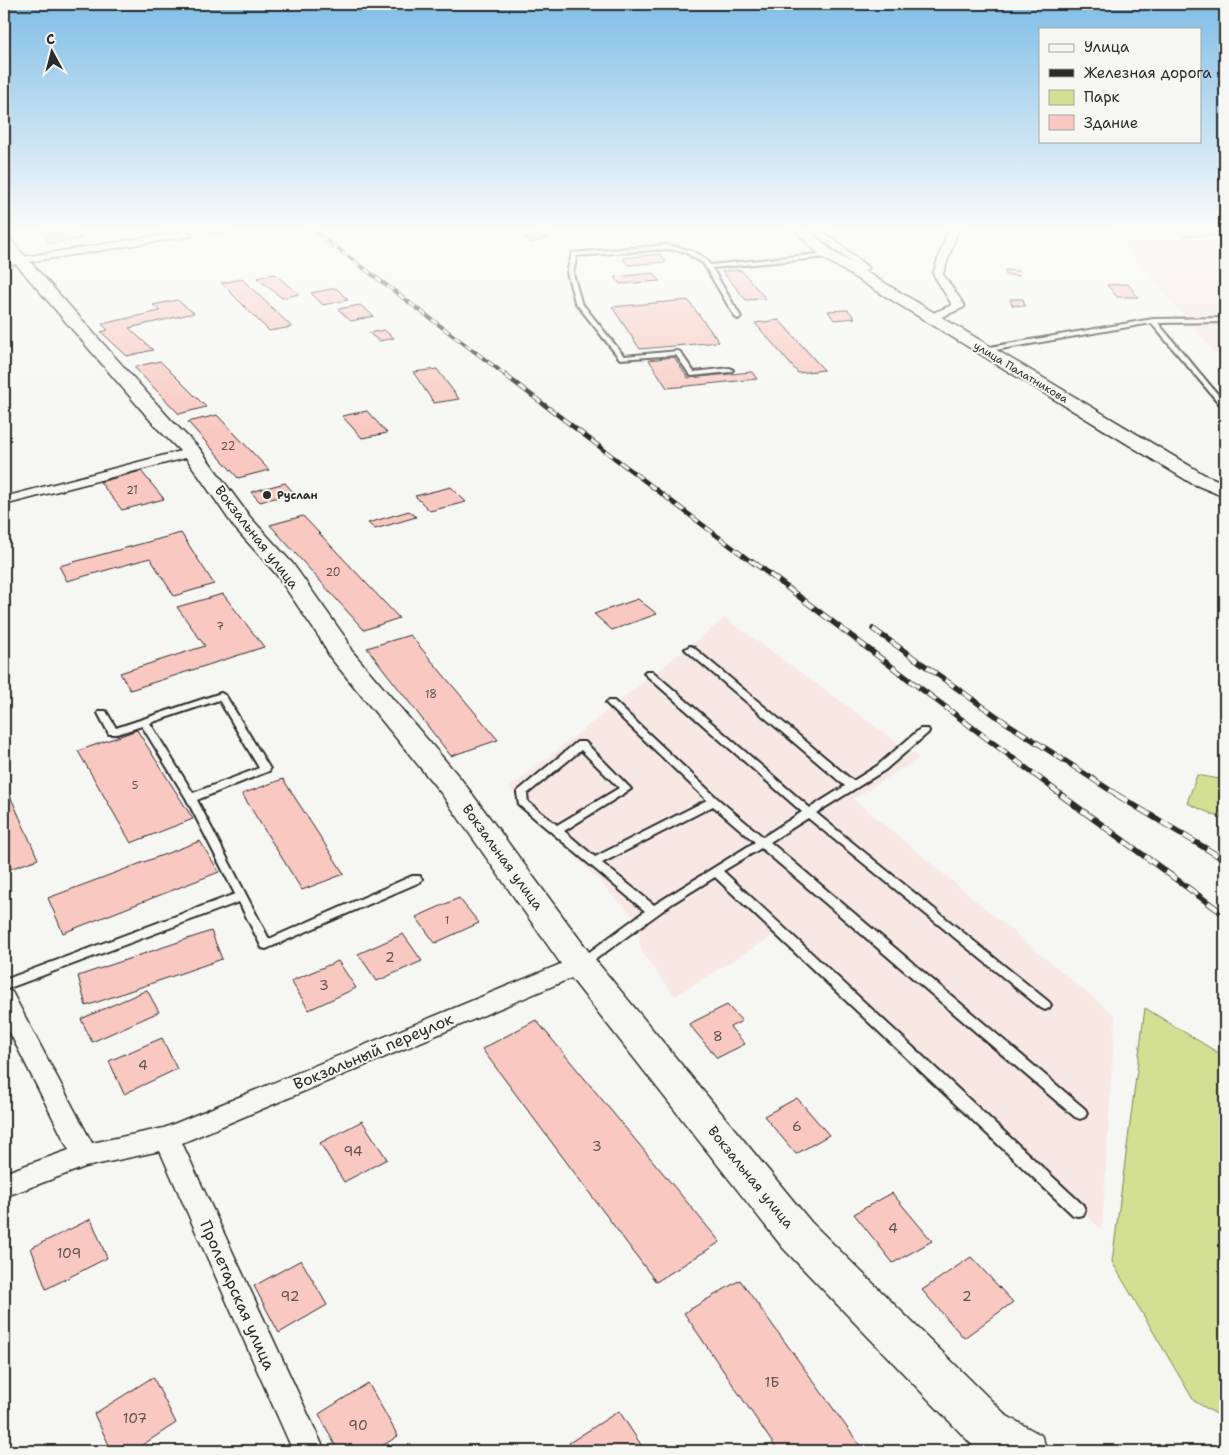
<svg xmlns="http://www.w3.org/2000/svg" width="1229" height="1455" font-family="'Shantell Sans',sans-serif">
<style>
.built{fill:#f7e8e3}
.green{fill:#d3df92;stroke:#7f855e}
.building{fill:#f9c9c1;stroke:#2b2b2b}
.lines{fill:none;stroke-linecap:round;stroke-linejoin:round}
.lane-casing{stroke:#2b2b2b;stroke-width:4}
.street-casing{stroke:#2b2b2b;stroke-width:3}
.secondary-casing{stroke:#2b2b2b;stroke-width:3}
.lane{fill:#f6f6f2;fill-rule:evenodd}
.street{fill:#f6f6f2;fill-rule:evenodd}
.secondary{fill:#f6f6f2;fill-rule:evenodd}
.rail-far3-casing{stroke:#2b2b2b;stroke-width:4}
.rail-far2-casing{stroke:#2b2b2b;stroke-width:4.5}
.rail-far1-casing{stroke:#2b2b2b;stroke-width:5.5}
.rail-casing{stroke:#2b2b2b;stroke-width:6}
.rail-far3{stroke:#f6f6f2;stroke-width:2.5;stroke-dasharray:7;stroke-linecap:butt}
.rail-far2{stroke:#f6f6f2;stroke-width:3;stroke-dasharray:9;stroke-linecap:butt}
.rail-far1{stroke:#f6f6f2;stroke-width:4;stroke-dasharray:11;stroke-linecap:butt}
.rail{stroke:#f6f6f2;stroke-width:4.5;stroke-dasharray:13;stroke-linecap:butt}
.poi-dot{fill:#2b2b2b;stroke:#f6f6f2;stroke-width:2}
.labels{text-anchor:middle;stroke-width:4;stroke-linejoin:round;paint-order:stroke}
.far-street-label{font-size:11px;fill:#2b2b2b;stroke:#f6f6f2}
.number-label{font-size:11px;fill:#5e5250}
.far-poi-label{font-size:11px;font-weight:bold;fill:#2b2b2b;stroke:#f6f6f2;text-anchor:start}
.street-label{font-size:14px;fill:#2b2b2b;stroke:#f6f6f2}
.near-number-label{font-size:14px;fill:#5e5250}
.near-street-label{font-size:16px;fill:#2b2b2b;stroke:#f6f6f2}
</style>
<rect width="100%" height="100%" fill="#f6f6f2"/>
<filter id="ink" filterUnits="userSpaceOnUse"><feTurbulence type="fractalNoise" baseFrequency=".02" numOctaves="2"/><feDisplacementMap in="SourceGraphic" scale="10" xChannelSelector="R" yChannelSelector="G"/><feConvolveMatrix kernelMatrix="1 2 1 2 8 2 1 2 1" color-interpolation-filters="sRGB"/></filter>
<g filter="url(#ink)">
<!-- built -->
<path class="built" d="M1107 227H1225V364L1188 321Z
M725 618 919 758 853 799 1115 1016 1102 1230 779 932 675 996 641 951 637 920 509 788Z"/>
<!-- green -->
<path class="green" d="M1197 775 1225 780V820L1187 803Z
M1145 1008 1225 1057V1419L1194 1401 1112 1262Z"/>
<!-- building -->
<path class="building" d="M73 227 81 239 50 244 42 232Z
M200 227H228L232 230 209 235Z
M1174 227H1225V235L1183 236Z
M543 234 549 237 532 243 524 238Z
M660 254 666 262 628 265 622 258Z
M741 270 766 299 746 300 722 271Z
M1005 270 1018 271 1019 276 1006 275Z
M654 273 660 281 620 284 615 277Z
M274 274 299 294 282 298 257 278Z
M242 279 292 327 269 331 221 283Z
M1128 284 1138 297H1117L1107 285Z
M336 288 348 300 323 305 311 293Z
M1010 299H1023L1025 306 1012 305Z
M177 300 194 313 129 328 153 350 127 356 101 332 108 330 102 324 160 311 153 305Z
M688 300 719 342 640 349 612 307Z
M360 305 374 316 351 321 338 309Z
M848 310 855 318 834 320 828 311Z
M779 320 824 370 798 373 755 323Z
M384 330 394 338 379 341 369 333Z
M674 357 688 378 752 372 757 379 667 388 649 360Z
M160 361 206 407 179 414 134 367Z
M437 369 459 399 434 403 413 372Z
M367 411 387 433 362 438 342 416Z
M217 415 269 470 238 478 188 422Z
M141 471 164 499 122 510 100 482Z
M285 483 294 493 260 502 251 492Z
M451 487 466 502 430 511 415 496Z
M409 511 416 517 375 529 368 523Z
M303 516 399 618 364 630 270 525Z
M181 533 214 584 174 596 150 558 67 581 59 566Z
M223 594 264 647 130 690 120 673 205 646 177 607Z
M638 599 657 614 612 630 594 614Z
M410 635 498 740 451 756 367 648Z
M137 730 193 819 131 843 78 751Z
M283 779 344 874 302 890 242 794Z
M4 782 38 859 4 871Z
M200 841 219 872 63 933 48 898Z
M459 898 479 923 435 943 416 917Z
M211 931 222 959 86 1006 78 976Z
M403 934 422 961 377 981 358 954Z
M338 961 356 988 309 1010 291 981Z
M147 990 159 1012 92 1042 81 1019Z
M727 1005 742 1021 730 1027 745 1044 717 1058 689 1024Z
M536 1020 720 1242 656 1282 482 1049Z
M162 1038 177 1069 124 1094 109 1061Z
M797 1098 829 1135 796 1154 764 1116Z
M362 1121 387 1159 344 1182 320 1143Z
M892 1193 932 1241 893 1263 854 1214Z
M91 1219 107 1258 46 1289 31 1248Z
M971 1257 1013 1302 964 1338 922 1290Z
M301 1260 327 1305 279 1333 254 1286Z
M740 1280 864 1451H778L684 1313Z
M153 1377 176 1423 133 1451H112L94 1414Z
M368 1383 398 1436 374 1451H338L319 1414Z
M619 1411 645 1451H574L569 1443Z"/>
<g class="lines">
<defs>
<path id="lane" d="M667 245C682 248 701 251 710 265L828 253 831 255 828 257 712 268 741 317 738 319 735 317 703 263 683 251 667 249 577 256 573 273 581 302 624 356 678 351 680 352 694 372 730 368 733 370 730 372 692 376 690 375 676 355 620 359 575 302 567 273 572 253Z
M1225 318V322L1158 323 1225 403V409L1223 408 1151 323 984 352 981 350 984 348 1153 319Z
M690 646 693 647 853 781 877 766 920 729H928L929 731 928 733 885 770 816 813 1049 1002 1051 1005 1049 1008 1045 1010 1041 1008 808 818 770 842 1085 1109 1087 1113 1085 1117 1080 1119 1075 1117 761 848 723 871 1083 1205 1085 1210 1083 1215 1078 1216 1073 1215 715 877 673 903 585 967 581 969 577 967 575 964 577 961 645 911 519 805 517 793 518 791 577 742H585L631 789 564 831 595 857 707 800 608 705 606 703 608 701H614L718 799 763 837 802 812 646 675 644 673 646 671H652L810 808 845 786 687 651 685 649ZM581 750 619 788 557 825 528 802 527 794ZM713 806 755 842 654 905 602 863Z
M221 693 226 696 270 769 269 771 197 800 269 939 412 876H420L422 879 420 882 266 949 262 948 239 902 4 990V980L235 894 186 798 142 726 117 734H109L98 713 100 711H106L116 728ZM219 700 259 768 193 793 150 723Z"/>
<path id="street" d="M807 227H818L869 268 864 271 849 272 848 270 849 268 855 266Z
M949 227H959L943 274 965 306 963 308 932 321 926 317 928 315 952 305 933 274Z
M187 231 192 234 191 236 4 266V260Z
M192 448 199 452 197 455 4 505V497Z
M580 956 588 959 591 965 588 971 182 1143 325 1451H293L160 1151 85 1167 4 1197V1173L69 1150 4 1021V989L12 992 92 1143 164 1128Z"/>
<path id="secondary" d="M791 227H807L833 252 1205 475 1225 483V497L1191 483 823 258Z
M4 237 9 238 171 420 199 448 250 517 293 564 347 640 351 650 461 779 592 956 811 1222 1007 1416 1041 1435 1048 1451H981L975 1448 783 1248 568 974 441 793 330 657 321 640 276 574 234 527 185 456 157 428 4 250Z"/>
</defs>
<!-- lane casing -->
<use href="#lane" class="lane-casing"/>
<!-- street casing -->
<use href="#street" class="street-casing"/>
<!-- secondary casing -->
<use href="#secondary" class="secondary-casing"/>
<!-- lane -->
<use href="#lane" class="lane"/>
<!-- street -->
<use href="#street" class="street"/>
<!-- secondary -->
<use href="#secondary" class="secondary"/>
<defs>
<path id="rail-far3" d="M309 227 507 376"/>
<path id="rail-far2" d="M505 375 753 563"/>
<path id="rail-far1" d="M752 561 1063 796
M873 629 1002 720 1119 796"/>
<path id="rail" d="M1061 795 1225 915
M1117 795 1225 860"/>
</defs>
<!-- rail-far3 casing -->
<use href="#rail-far3" class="rail-far3-casing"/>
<!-- rail-far2 casing -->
<use href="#rail-far2" class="rail-far2-casing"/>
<!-- rail-far1 casing -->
<use href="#rail-far1" class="rail-far1-casing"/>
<!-- rail casing -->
<use href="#rail" class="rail-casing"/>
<!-- rail-far3 -->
<use href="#rail-far3" class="rail-far3"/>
<!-- rail-far2 -->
<use href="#rail-far2" class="rail-far2"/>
<!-- rail-far1 -->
<use href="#rail-far1" class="rail-far1"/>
<!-- rail -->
<use href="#rail" class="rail"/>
</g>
</g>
<!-- sky -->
<linearGradient id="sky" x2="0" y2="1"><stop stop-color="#80bee7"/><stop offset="0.53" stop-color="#fbfbf9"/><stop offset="1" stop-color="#fbfbf9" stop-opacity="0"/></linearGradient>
<rect width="1229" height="431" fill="url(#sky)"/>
<!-- markers -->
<circle class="poi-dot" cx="267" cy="495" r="5"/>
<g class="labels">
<!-- far-street labels -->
<g class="far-street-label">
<text transform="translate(1021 372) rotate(31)" y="4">улица Палатникова</text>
</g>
<!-- number labels -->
<g class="number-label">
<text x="228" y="450">22</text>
<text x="132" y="494">21</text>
<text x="333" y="576">20</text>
<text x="220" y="630">7</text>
<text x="431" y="698">18</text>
<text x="135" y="789">5</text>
<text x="447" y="924">1</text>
</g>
<!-- far-poi labels -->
<g class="far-poi-label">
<text x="277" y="499">Руслан</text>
</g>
<!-- street labels -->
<g class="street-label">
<text transform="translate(257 537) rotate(52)" y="5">Вокзальная улица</text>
<text transform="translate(503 857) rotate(54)" y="5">Вокзальная улица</text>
<text transform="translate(751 1177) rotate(51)" y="5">Вокзальная улица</text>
</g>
<!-- near-number labels -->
<g class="near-number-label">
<text x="390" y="962">2</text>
<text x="324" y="990">3</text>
<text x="718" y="1041">8</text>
<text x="143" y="1070">4</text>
<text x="797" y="1131">6</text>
<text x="597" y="1151">3</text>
<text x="353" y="1156">94</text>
<text x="893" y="1233">4</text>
<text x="69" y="1258">109</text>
<text x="290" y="1301">92</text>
<text x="967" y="1301">2</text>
<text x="772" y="1387">1Б</text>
<text x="135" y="1423">107</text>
<text x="358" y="1430">90</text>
</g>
<!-- near-street labels -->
<g class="near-street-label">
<text transform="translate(373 1051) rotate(-23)" y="6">Вокзальный переулок</text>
<text transform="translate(238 1295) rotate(66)" y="6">Пролетарская улица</text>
</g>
</g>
<!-- margin -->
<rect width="1229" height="1455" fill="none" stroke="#f6f6f2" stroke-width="20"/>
<rect x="10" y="10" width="1209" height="1435" fill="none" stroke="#2b2b2b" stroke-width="2" filter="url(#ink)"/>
<!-- legend -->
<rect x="1039" y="28" width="162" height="115" fill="#f6f6f2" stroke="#a5a5a2"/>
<rect x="1049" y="44" width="25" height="8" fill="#f6f6f2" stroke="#a5a5a2"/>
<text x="1084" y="52" font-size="15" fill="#2b2b2b">Улица</text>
<rect x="1049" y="69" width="25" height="8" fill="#2b2b2b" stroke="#a5a5a2"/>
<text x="1084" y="78" font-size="15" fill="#2b2b2b">Железная дорога</text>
<rect x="1049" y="90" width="25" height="15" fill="#d3df92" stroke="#a5a5a2"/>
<text x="1084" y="102" font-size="15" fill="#2b2b2b">Парк</text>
<rect x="1049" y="115" width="25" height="15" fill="#f9c9c1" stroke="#a5a5a2"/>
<text x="1084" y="128" font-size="15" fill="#2b2b2b">Здание</text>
<!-- north arrow -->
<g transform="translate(52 52) rotate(353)" stroke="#f6f6f2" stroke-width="4" paint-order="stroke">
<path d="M0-4L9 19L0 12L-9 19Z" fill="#2b2b2b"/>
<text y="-8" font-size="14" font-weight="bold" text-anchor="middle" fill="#2b2b2b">С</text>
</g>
</svg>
